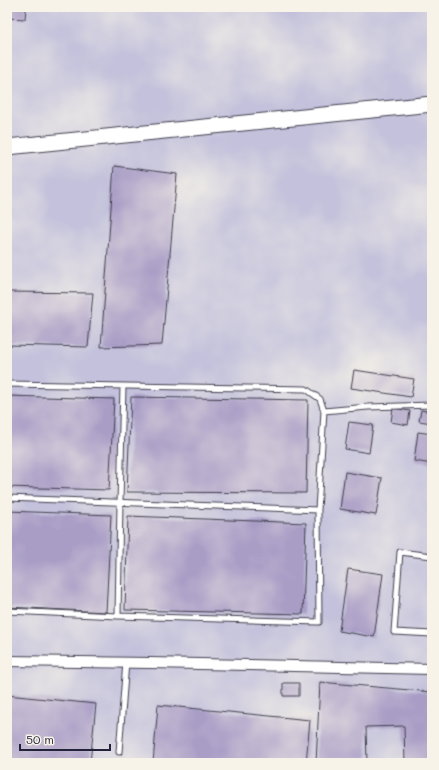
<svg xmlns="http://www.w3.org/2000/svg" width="439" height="770" font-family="Mali,sans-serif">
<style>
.industrial{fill:#c3c1db}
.building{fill:#a99dc6}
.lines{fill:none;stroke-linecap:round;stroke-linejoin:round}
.lane-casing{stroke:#403e4e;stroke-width:7}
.street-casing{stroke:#403e4e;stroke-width:12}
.secondary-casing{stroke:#403e4e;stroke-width:17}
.lane{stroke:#fff;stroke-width:5}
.street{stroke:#fff;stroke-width:10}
.secondary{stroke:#fff;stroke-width:15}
</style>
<rect width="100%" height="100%" fill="#f7f3e8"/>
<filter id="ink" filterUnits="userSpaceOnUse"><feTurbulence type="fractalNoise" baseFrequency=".025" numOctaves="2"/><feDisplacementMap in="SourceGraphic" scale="8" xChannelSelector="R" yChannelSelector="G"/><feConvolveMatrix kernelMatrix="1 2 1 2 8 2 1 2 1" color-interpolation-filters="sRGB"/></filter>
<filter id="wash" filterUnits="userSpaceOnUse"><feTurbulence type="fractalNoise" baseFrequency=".012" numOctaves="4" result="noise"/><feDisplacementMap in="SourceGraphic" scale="16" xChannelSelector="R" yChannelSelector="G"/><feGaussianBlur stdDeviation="0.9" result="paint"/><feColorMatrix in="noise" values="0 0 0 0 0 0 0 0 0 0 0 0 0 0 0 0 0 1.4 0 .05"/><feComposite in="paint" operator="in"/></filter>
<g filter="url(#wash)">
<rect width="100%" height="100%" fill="#eadfbc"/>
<!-- industrial -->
<path class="industrial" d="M7 7H432V763H7Z"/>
<g id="blocks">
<!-- building -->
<path class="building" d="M7 7H26L25 19 7 18Z
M114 166 177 174 162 345 101 347Z
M7 292 93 293 88 347 7 345Z
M354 370 414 379 411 397 351 388Z
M7 396 114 399 109 490 7 487Z
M131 397 308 400 306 493 127 492Z
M393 408 410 411 408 425 391 422Z
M421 410 432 412V423L419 421Z
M349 422 373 425 369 453 345 449Z
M418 432 432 434V464L414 461Z
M345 472 382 478 376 515 340 509Z
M7 511 111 515 106 612 7 607Z
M128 516 306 523 303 614 125 610Z
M348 569 383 574 374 637 339 631Z
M320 682 432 692V763H405L404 726 366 727 367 763H316Z
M283 683H299V696H283Z
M7 695 96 704 90 763H7Z
M158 705 310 720 306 763H153Z"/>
</g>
</g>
<g filter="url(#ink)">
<use href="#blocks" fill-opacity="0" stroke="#403e4e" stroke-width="1"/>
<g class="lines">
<defs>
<path id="lane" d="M7 384 306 389 320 399 324 411
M7 498 318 510
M432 556 400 552 394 632 432 634
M7 611 118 616 319 622 318 510 324 411 368 407 432 405
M118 616 120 503 123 386
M119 752 126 662"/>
<path id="street" d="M7 661 150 663 432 669"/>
<path id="secondary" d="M7 147 432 104"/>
</defs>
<!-- lane casing -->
<use href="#lane" class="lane-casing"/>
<!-- street casing -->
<use href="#street" class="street-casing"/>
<!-- secondary casing -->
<use href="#secondary" class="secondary-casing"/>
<!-- lane -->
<use href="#lane" class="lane"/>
<!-- street -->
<use href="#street" class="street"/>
<!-- secondary -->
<use href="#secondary" class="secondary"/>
</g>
</g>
<!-- margin -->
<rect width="439" height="770" fill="none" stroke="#f7f3e8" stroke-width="24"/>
<!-- scale -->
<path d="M20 744v6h90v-6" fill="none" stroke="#22223b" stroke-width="2"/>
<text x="26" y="744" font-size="12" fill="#22223b" stroke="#f7f3e8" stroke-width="3" paint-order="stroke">50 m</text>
</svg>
